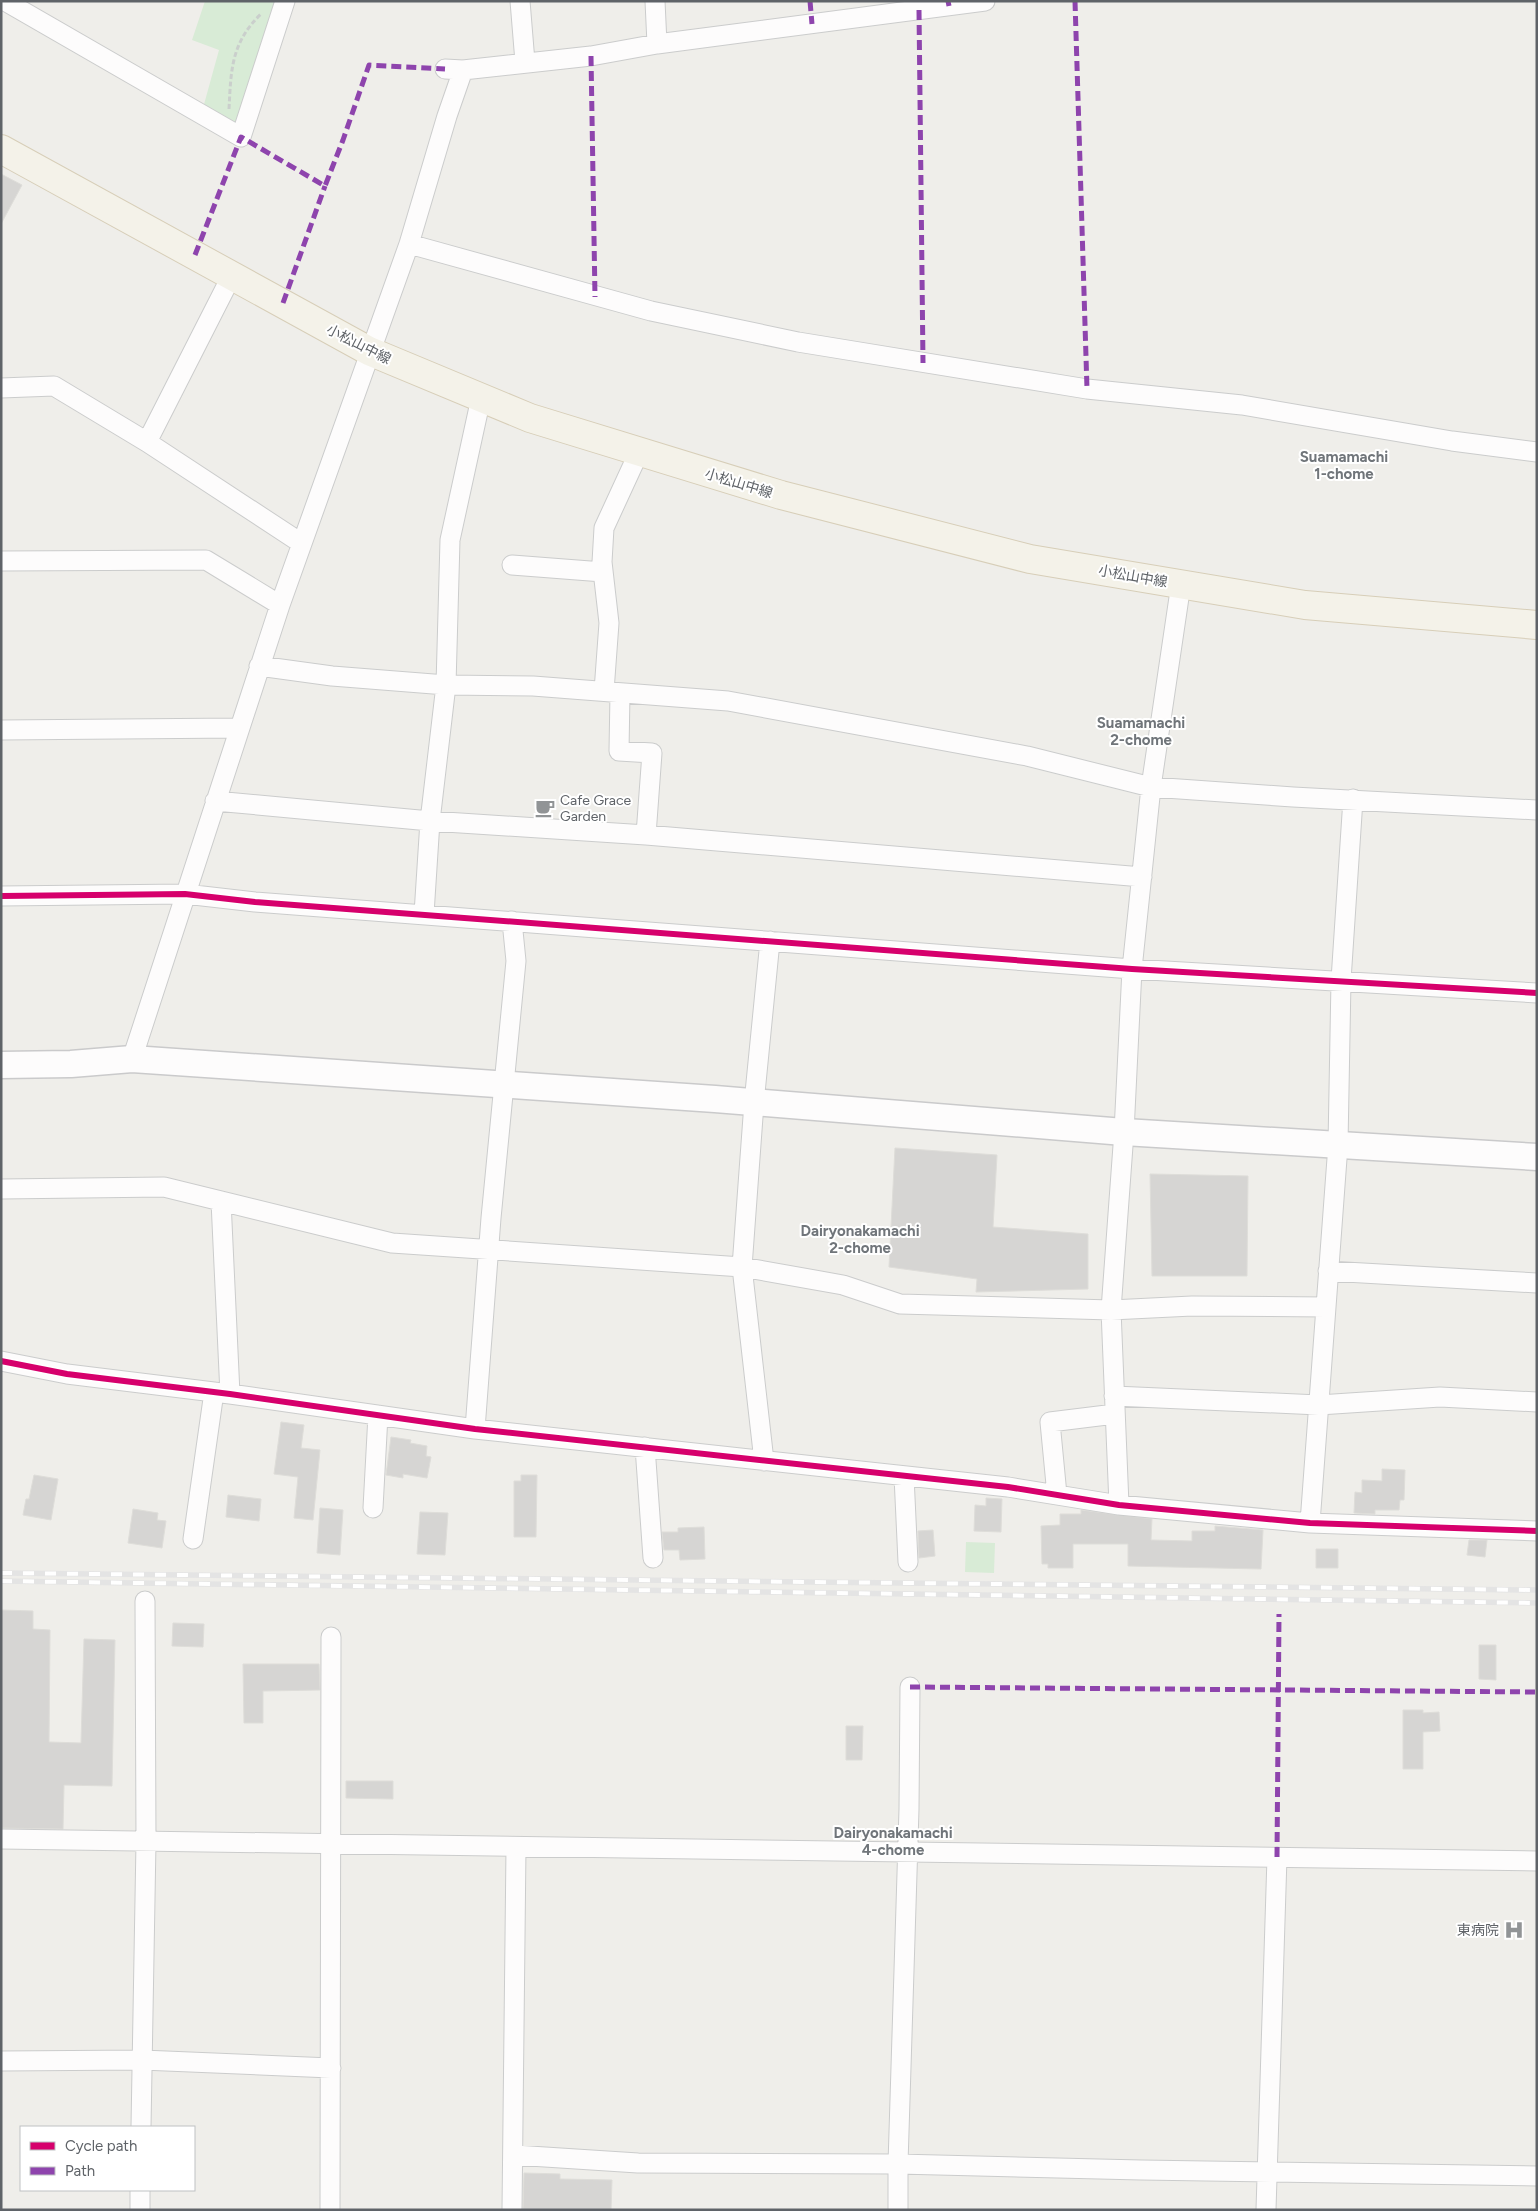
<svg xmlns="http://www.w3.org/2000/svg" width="1538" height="2211" font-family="Figtree,'Noto Sans JP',sans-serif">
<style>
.green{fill:#d8ebd6}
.building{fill:#d6d5d3;stroke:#deddd9}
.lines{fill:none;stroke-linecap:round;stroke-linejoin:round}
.street-casing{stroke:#cbcccc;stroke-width:21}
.secondary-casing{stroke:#cacacb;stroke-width:29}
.primary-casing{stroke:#d7ceb8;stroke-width:30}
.path{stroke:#cacfcc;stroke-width:3;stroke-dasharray:5 2.5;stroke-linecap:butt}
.street{stroke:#fdfcfc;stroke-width:19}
.secondary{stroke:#fdfcfc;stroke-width:26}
.primary{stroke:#f4f2e9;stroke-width:28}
.rail-casing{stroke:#e4e4e4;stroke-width:5.5}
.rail{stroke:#fff;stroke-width:4;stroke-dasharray:11;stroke-linecap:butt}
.quiet{stroke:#8e44ad;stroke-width:5;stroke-dasharray:10 5;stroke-linecap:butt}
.cycleway-casing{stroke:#fff;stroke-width:9}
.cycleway{stroke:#d6006c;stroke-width:6}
.labels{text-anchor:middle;stroke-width:4;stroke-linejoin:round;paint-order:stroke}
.street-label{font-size:14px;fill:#5f6368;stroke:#fff}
.poi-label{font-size:14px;fill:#5f6368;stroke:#fff;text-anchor:start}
.neighbourhood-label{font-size:15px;font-weight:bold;fill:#70757a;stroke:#fff}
</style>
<rect width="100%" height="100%" fill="#efeeea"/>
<!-- green -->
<path class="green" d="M205 1H277L237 130 203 108 219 50 192 40Z
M966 1542 995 1543 994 1573 965 1572Z"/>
<!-- building -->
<path class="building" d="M1 174 22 185 1 224Z
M895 1148 997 1155 993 1227 1088 1234V1289L976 1292 977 1279 889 1267Z
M1150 1174 1248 1176 1247 1276H1152Z
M281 1422 304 1425 301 1448 320 1450 313 1520 294 1518 298 1477 274 1474Z
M391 1437 411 1440 410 1443 427 1446 426 1456 431 1457 427 1478 403 1474V1478L386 1475Z
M1382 1469 1405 1470 1404 1500H1400L1399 1510H1375V1514L1354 1513 1355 1492 1362 1493V1480L1382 1481Z
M34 1475 58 1479 51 1520 23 1515 26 1499H29Z
M521 1475H537L536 1537H514V1481H521Z
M228 1495 261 1499 259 1521 226 1517Z
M986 1498 1002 1499 1001 1532 974 1531 975 1505 986 1506Z
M320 1508 343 1510 340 1555 317 1553Z
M133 1509 158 1513 157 1520 166 1521 162 1548 128 1543Z
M1081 1510 1152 1519 1151 1540 1192 1541V1531H1215V1526L1263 1530 1261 1569 1128 1566V1544H1073V1568H1048V1564H1042L1041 1526 1060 1525V1514H1081Z
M420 1512 448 1513 445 1555 417 1554Z
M704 1527 705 1559 680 1560 679 1550H664L662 1532H678V1528Z
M933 1530 935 1556 919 1558 918 1531Z
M1469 1540H1487L1485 1557 1467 1555Z
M1316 1549H1338V1568H1316Z
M1 1610 33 1611V1629L50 1630 49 1742 81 1743 84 1639 115 1640 112 1786 64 1785 63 1829 1 1828Z
M173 1623 204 1624 203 1647 172 1646Z
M1479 1645H1496V1680L1479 1679Z
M243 1664H319L320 1690 263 1691V1723H244Z
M1403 1710H1423V1713L1439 1712 1440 1731 1423 1732V1769H1403Z
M846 1726H863L862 1760H846Z
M346 1781H393V1799L346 1798Z
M524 2173 560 2174V2179L612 2180 611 2210H523Z"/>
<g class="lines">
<defs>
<path id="street" d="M5 1 241 137 285 1
M520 1 525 62
M655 1 657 44
M445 69 463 70 591 56 657 44 985 1
M409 244 651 311 798 342 1087 389 1242 405 1452 441 1537 452
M1 388 54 386 147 442 301 543
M147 442 232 275
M1 561 206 560 280 605
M512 565 603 572
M259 666 332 676 446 685 533 686 728 701 1027 756 1151 787 1293 797 1537 810
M604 691 609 623 602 562 604 528 639 452
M620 693 619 751 652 753 646 835
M1 730 238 728
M215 801 430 821 646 835 1142 877
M1 896 185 894 255 902 1132 969 1537 993
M424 914 430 821 446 685 450 540 481 398
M132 1059 280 605 409 244 447 116 463 70
M1 1189 164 1187 392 1243 742 1267 843 1285 900 1304 1111 1310 1192 1306 1326 1307
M221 1201 230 1394
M1328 1271 1537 1283
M1 1361 67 1374 230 1394 475 1429 1008 1487 1119 1505 1310 1523 1537 1531
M1114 1396 1319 1405 1440 1397 1537 1402
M475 1429 491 1218 516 961 512 921
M645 1447 653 1558
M764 1461 742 1267 754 1103 770 941
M904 1476 908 1562
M1057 1495 1050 1422 1115 1414
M1119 1505 1111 1310 1124 1132 1132 969 1151 787 1181 584
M373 1508 378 1415
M1310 1523 1338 1145 1341 980 1353 799
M193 1539 214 1392
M1 1839 1537 1861
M1 2061 142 2060 331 2068
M141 2127 146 1842 145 1601
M514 2155 638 2163 898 2164 1141 2170 1537 2176
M140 2210V2190
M330 2210 331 1637
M512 2210 516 1847
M898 2210V2164L909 1809 910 1687
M1266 2210 1277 1857"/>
<path id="secondary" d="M1 1065 71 1064 132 1059 715 1099 1124 1132 1537 1157"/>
<path id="primary" d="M1 149 369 351 530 418 781 495 1030 559 1305 605 1537 625"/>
</defs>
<!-- street casing -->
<use href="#street" class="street-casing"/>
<!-- secondary casing -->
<use href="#secondary" class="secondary-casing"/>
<!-- primary casing -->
<use href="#primary" class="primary-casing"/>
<!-- path -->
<path class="path" d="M229 109C231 70 231 43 261 14"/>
<!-- street -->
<use href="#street" class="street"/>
<!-- secondary -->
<use href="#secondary" class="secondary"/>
<!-- primary -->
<use href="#primary" class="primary"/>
<defs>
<path id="rail" d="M1 1573 1537 1590
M1 1581 1537 1603"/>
</defs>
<!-- rail casing -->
<use href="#rail" class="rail-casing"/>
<!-- rail -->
<use href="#rail" class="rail"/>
<!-- quiet -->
<path class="quiet" d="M810 1 812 24
M948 1 949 6
M1075 1 1087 389
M919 10 923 363
M591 56 595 297
M195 255 241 137 325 186 343 140 369 65 445 69
M283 303 325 186
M910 1687 1537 1692
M1277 1857 1279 1614"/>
<defs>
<path id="cycleway" d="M1 896 185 894 255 902 1132 969 1537 993
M1 1361 67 1374 230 1394 475 1429 1008 1487 1119 1505 1310 1523 1537 1531"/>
</defs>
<!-- cycleway casing -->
<use href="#cycleway" class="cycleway-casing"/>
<!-- cycleway -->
<use href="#cycleway" class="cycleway"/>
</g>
<!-- icons -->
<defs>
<symbol id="cafe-bare" viewBox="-9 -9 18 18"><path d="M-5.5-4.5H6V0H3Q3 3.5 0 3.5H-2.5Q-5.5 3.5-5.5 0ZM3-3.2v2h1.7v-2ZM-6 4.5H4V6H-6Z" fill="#919496" stroke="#fff" stroke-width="2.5" paint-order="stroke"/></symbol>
<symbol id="hospital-bare" viewBox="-9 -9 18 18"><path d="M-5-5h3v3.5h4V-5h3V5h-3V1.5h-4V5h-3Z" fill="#919496" stroke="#fff" stroke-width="2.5" paint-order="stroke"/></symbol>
</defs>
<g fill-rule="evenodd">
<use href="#cafe-bare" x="531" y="794" width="28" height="28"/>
<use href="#hospital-bare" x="1500" y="1916" width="28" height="28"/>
</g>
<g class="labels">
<!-- street labels -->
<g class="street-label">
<text transform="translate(359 344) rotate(27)" y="5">小松山中線</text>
<text transform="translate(739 483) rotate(17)" y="5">小松山中線</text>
<text transform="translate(1133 576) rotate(10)" y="5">小松山中線</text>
</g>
<!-- poi labels -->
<g class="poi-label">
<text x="560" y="805">Cafe Grace<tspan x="560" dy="16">Garden</tspan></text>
<text x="1499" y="1935" text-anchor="end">東病院</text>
</g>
<!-- neighbourhood labels -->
<g class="neighbourhood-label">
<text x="1344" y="462">Suamamachi<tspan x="1344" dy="17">1-chome</tspan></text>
<text x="1141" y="728">Suamamachi<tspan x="1141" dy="17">2-chome</tspan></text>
<text x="860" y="1236">Dairyonakamachi<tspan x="860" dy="17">2-chome</tspan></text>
<text x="893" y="1838">Dairyonakamachi<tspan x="893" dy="17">4-chome</tspan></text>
</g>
</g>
<!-- border -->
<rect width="1538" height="2211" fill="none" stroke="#5f6368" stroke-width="5"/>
<!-- legend -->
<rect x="20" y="2126" width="175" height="65" fill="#ffffff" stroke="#bfc1c3"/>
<rect x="30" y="2142" width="25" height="8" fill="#d6006c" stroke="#bfc1c3"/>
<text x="65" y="2151" font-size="15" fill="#5f6368">Cycle path</text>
<rect x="30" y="2167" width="25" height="8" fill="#8e44ad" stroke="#bfc1c3"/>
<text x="65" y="2176" font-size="15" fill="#5f6368">Path</text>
</svg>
